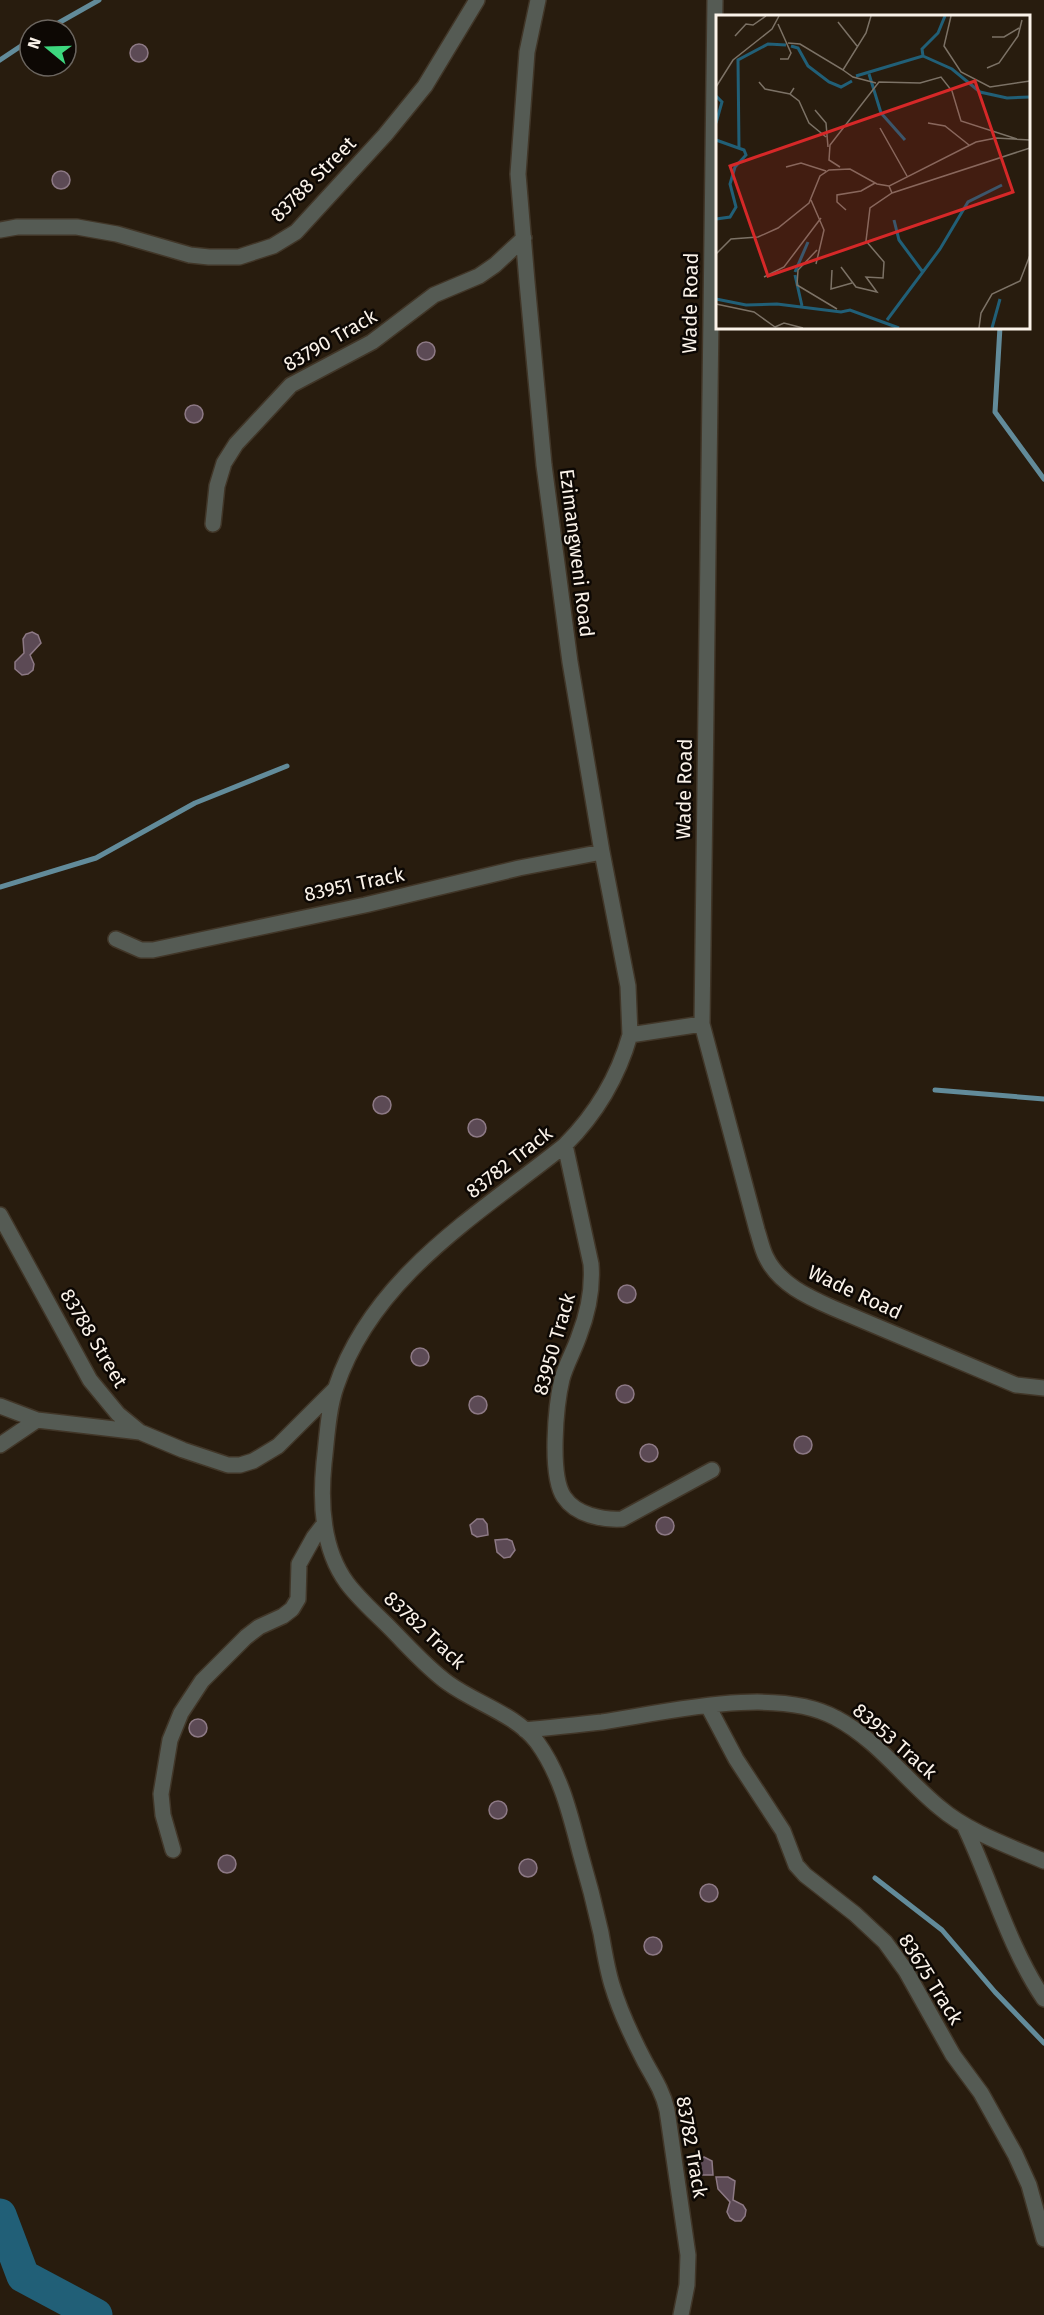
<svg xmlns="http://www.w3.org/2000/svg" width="1044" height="2315" font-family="'Fira Sans',sans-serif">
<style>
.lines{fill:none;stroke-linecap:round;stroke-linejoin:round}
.stream{stroke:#628b9a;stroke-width:5}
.river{stroke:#215f77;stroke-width:33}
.building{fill:#5c4a55;stroke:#8d7985;stroke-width:1.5}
.minor-casing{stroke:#413628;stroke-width:18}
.minor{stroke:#555b54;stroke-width:15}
.labels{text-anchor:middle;stroke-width:5;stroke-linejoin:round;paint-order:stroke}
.street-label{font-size:20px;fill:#fbf3ea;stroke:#0d0804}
.inset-river{fill:none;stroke:#215f77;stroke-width:3}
.inset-road{fill:none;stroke:#7c7266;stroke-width:1.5}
.view{fill:#d62828;fill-opacity:0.15;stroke:#d62828;stroke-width:3}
.inset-edge{fill:none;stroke:#fbf3ea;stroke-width:3}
</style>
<rect width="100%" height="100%" fill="#281c0e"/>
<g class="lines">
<!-- stream -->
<path class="stream" d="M46 30 99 0
M0 60 30 40
M1000 327 995 412 1044 479
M0 887 96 858 195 803 287 766
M935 1090 1044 1099
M875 1878 942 1930 995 1992 1044 2043"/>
<!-- river -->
<path class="river" d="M0 2215 23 2276 96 2315"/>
</g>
<!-- building -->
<path class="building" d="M130 53a9 9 0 1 1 18 0a9 9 0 1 1-18 0Z
M52 180a9 9 0 1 1 18 0a9 9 0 1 1-18 0Z
M417 351a9 9 0 1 1 18 0a9 9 0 1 1-18 0Z
M185 414a9 9 0 1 1 18 0a9 9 0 1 1-18 0Z
M32 632 38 635 41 643 30 655 34 664 33 670 28 674 22 675 15 669V662L24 653 23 639 26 634Z
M373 1105a9 9 0 1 1 18 0a9 9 0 1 1-18 0Z
M468 1128a9 9 0 1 1 18 0a9 9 0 1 1-18 0Z
M618 1294a9 9 0 1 1 18 0a9 9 0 1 1-18 0Z
M411 1357a9 9 0 1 1 18 0a9 9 0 1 1-18 0Z
M616 1394a9 9 0 1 1 18 0a9 9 0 1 1-18 0Z
M469 1405a9 9 0 1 1 18 0a9 9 0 1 1-18 0Z
M794 1445a9 9 0 1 1 18 0a9 9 0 1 1-18 0Z
M640 1453a9 9 0 1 1 18 0a9 9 0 1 1-18 0Z
M656 1526a9 9 0 1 1 18 0a9 9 0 1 1-18 0Z
M477 1519H483L487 1524 488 1535 477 1537 472 1534 470 1525Z
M507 1539 512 1541 515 1550 510 1557 504 1558 497 1552 495 1540Z
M189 1728a9 9 0 1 1 18 0a9 9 0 1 1-18 0Z
M489 1810a9 9 0 1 1 18 0a9 9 0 1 1-18 0Z
M218 1864a9 9 0 1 1 18 0a9 9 0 1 1-18 0Z
M519 1868a9 9 0 1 1 18 0a9 9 0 1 1-18 0Z
M700 1893a9 9 0 1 1 18 0a9 9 0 1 1-18 0Z
M644 1946a9 9 0 1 1 18 0a9 9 0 1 1-18 0Z
M704 2157 712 2161 713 2175H701L695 2169 696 2160Z
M716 2177H728L735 2181 733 2200 743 2205 746 2210 745 2216 741 2221H735L730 2218 727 2212 730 2202 718 2189Z"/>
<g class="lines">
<defs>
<path id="minor" d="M538 0 527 52 518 174 527 282 544 465 570 662 602 852 628 986 630 1035 702 1024
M715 0 702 1024 757 1230C760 1239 762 1249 766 1257 779 1284 808 1297 833 1308L1016 1385 1044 1388
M0 230 17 227H77L117 234 190 255 209 257H239L273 246 296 232 385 135 425 86 477 0
M213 524 217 486 224 463 236 444 291 385 372 342 434 295 479 276 495 265 524 238
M116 939 141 950H153L365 905 519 868 602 852
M630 1035C618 1077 596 1114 565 1145 479 1214 373 1276 336 1387 328 1410 327 1438 324 1463 320 1503 322 1549 347 1583 359 1599 374 1612 388 1626 408 1646 426 1667 448 1683 477 1704 515 1714 537 1742 561 1775 570 1814 580 1852 588 1879 595 1906 601 1933 604 1950 607 1969 612 1985 620 2012 632 2037 645 2062 654 2078 663 2092 667 2110L688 2255 687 2285 681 2315
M565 1145 591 1264C593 1289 588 1313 579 1336 574 1351 566 1364 562 1379 556 1404 549 1475 564 1497 576 1515 602 1520 622 1519L712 1470
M0 1215 90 1380 118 1414 140 1432 183 1450 228 1465H240L253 1461 278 1446 334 1390
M0 1406 37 1420 140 1432
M0 1445 37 1420
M708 1706 736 1759 783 1831 796 1865 805 1875 855 1914 885 1942 906 1971 953 2055 981 2093 1015 2154 1029 2185 1044 2239
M525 1730C551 1727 577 1725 602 1722 667 1712 777 1685 836 1718 876 1739 905 1779 939 1807 968 1832 1009 1846 1044 1861
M964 1825C991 1881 1009 1948 1044 1999
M173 1850 163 1815 161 1794 170 1740 181 1713 202 1681 246 1637 259 1627 283 1616 292 1609 298 1599 299 1564 314 1537 324 1524"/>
</defs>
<!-- minor casing -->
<use href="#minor" class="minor-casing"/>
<!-- minor -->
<use href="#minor" class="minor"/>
</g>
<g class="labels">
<!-- street labels -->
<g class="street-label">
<text transform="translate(313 179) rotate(-45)" y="7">83788 Street</text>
<text transform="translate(690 303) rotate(-89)" y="7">Wade Road</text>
<text transform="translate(330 340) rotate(-30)" y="7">83790 Track</text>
<text transform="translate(577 553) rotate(83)" y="7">Ezimangweni Road</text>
<text transform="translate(684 789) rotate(-89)" y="7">Wade Road</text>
<text transform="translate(354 884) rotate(-12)" y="7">83951 Track</text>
<text transform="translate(509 1162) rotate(-38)" y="7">83782 Track</text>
<text transform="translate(855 1292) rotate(25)" y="7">Wade Road</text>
<text transform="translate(94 1338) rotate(59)" y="7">83788 Street</text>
<text transform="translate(554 1344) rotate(-74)" y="7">83950 Track</text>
<text transform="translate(425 1630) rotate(43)" y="7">83782 Track</text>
<text transform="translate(895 1741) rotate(41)" y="7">83953 Track</text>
<text transform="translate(931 1979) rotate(58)" y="7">83675 Track</text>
<text transform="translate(692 2147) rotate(80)" y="7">83782 Track</text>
</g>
</g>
<!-- overview -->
<g transform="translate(716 15)">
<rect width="314" height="314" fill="#281c0e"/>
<path class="inset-river" d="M75 31 82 33 92 51 113 67 125 72 136 66M207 41 236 54 264 77 291 83 314 82M153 59 165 98 189 125M140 61 207 41 206 34 222 18 229 1M0 81 6 87 0 108M0 125 28 135 30 140 19 152 14 169 20 192 14 202 0 204M23 133 22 45 52 29 70 30M178 205 183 225 206 256M79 257 92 227M79 260 86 291M0 284 30 290 61 289 125 297 134 295 183 313M171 305 224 234 252 187 286 170M276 313 284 284"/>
<path class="inset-road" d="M235 1 228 31 245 57 274 72 314 66M122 7 141 31M62 9 75 38 72 44H64M19 21 30 9 37 10 50 1M276 22H288L303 13M72 28 84 29 127 55 150 18 155 1M271 53 283 48 302 21 306 5M127 55 137 62 160 68M43 67 49 74 74 79M0 72 17 45 56 14 63 1M78 73 74 79 83 86 93 108 110 122M99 95 110 108 112 132M212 108 229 111 253 130M164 113 191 161M70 152 85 148 110 156M124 152 113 145 114 130 163 67 204 68 225 62 236 76 245 106 301 124M176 178 173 171 260 127 280 123 314 125M95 185 108 215 100 249M130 195 121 187V180L145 176 159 168M101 235 82 255 81 270 121 294M0 239 15 224 42 222 62 213 93 188 104 161 113 155 134 154 161 169 173 171M125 252 140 272 161 277 150 262 167 263 168 247 150 226 154 193 176 178 314 133M116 255 115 274 136 268M48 262 68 252 105 203M0 289 38 297 59 312M59 312 68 308 87 313M263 313 265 298 276 279 304 266 314 240"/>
<path class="view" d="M259 66 297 177 52 261 14 151Z"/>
<rect width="314" height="314" class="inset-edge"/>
</g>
<!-- north arrow -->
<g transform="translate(48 48) rotate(289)"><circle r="28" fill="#0d0804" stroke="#6c6660" stroke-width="1.5"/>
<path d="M0-4.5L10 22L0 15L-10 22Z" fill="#3dd77e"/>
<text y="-9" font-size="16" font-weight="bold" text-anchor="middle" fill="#fbf3ea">N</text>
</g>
</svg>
